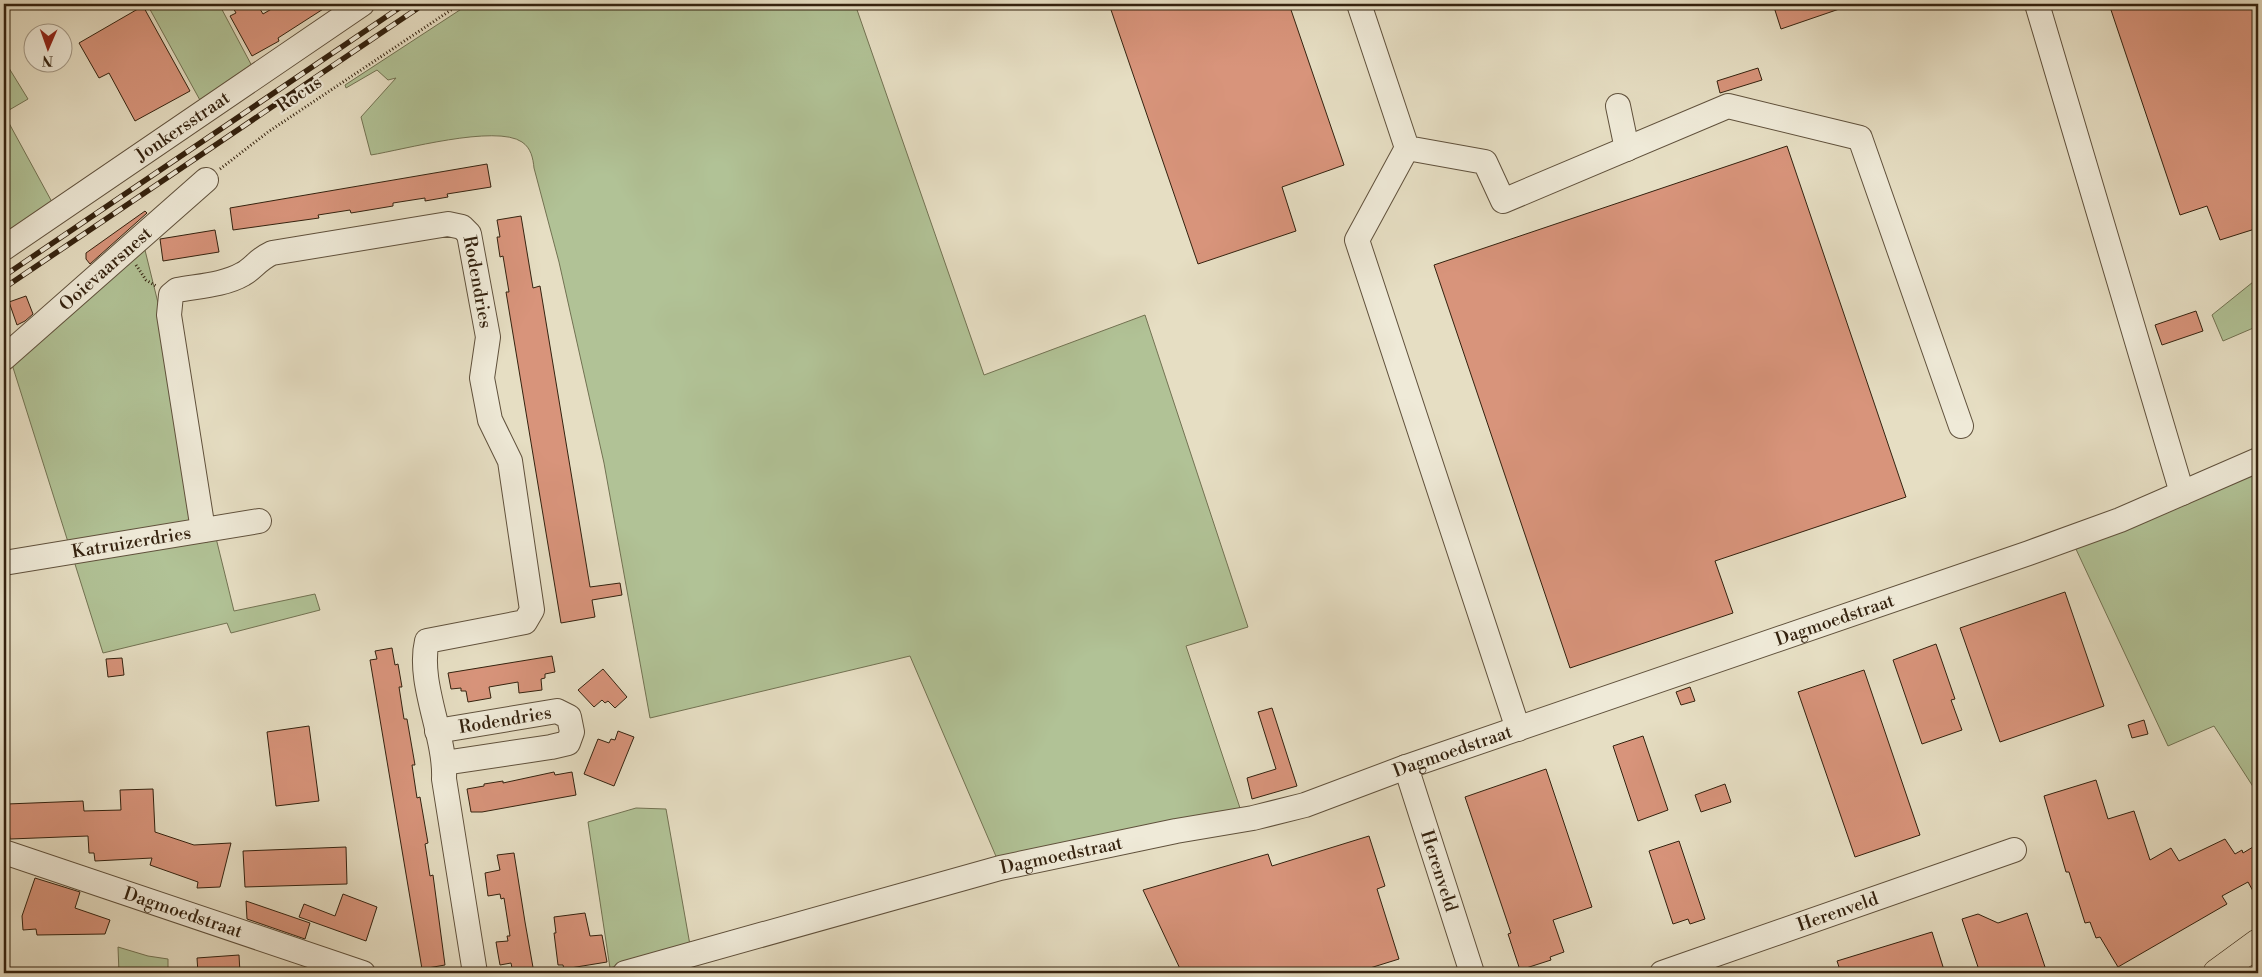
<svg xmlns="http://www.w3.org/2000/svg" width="2262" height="977" font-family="'Libre Bodoni',serif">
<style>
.green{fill:#b1c296;stroke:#727252}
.building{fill:#d8947b;stroke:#34220f}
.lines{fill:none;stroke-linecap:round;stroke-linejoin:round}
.minor-casing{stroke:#60513c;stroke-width:26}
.major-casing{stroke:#34220f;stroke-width:29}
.path{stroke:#34220f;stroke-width:3;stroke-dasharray:1 2.5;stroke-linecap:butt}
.minor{stroke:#efead8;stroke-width:24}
.major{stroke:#e6dec3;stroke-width:28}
.rail-casing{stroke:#34220f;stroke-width:5.5}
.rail{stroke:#efead8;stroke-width:4;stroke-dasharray:11;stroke-linecap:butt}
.labels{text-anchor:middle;stroke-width:4.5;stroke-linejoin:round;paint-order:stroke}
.street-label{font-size:18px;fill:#34220f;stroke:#efead8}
</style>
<rect width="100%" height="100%" fill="#e6dec3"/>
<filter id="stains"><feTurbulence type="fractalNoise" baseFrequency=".004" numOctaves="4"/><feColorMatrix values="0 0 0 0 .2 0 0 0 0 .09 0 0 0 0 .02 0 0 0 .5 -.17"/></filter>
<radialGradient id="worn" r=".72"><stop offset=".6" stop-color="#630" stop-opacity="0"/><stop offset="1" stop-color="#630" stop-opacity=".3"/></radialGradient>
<!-- green -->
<path class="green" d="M147 4H219L253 68 201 102Z
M469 4H855L984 375 1145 315 1248 627 1186 646 1240 808 998 861 910 656 650 718 604 463 559 262 534 168C533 158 531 148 522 142 496 124 402 150 371 155L361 117 396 78 388 80 377 70 346 88 345 85Z
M4 60 28 99 4 113Z
M4 114 52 202 4 236Z
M143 242 234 611 315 594 320 610 231 633 227 623 103 653 10 358Z
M2253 282 2258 283V326L2223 341 2212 315Z
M2258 473V690L2256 707 2258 711V797L2252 785 2214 726 2168 746 2075 547 2160 515Z
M636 808 666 809 690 945 610 968 588 822Z
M118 947 148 956 168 959V973H119Z"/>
<!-- building -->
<path class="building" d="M231 4H257L263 14 280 4H331L278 38 279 41 252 56 230 16 236 13Z
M1109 4H1289L1344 165 1282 187 1296 231 1198 264Z
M1773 4H1848V6L1781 29Z
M2109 4H2258V228L2220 240 2207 206 2180 215Z
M143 6 190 91 135 121 109 73 99 78 79 43Z
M1758 68 1762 80 1720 93 1717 81Z
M1787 146 1906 497 1715 561 1733 613 1570 668 1434 265Z
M487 164 491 187 447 194 448 197 425 201V198L393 203V206L351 213 350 210 318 215 319 218 233 230 230 208Z
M145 211 147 213 90 264 86 259V253Z
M521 216 533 288 540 286 590 587 620 583 622 595 592 600 595 617 561 623 506 292H509L503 256 500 257 497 237H500L497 220Z
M215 230 219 252 163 261 160 239Z
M26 296 33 314 25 321 17 325 9 302Z
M2196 311 2203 331 2162 345 2155 325Z
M2065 592 2104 706 2000 742 1960 628Z
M1936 644 1955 699 1951 700 1962 730 1922 744 1893 660Z
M392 648 395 665 398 664 402 687H399L404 719H407L415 765H412L417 798 420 797 428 843 425 844 430 876 433 875 445 965 422 969 370 660 377 659 375 651Z
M552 656 555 672 545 674V678L541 679 542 690 519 693 518 682 489 687 491 698 468 702 466 691H461V688L451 689 448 673Z
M122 658 124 675 108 677 106 659Z
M603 669 627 697 615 708 608 701 605 703 602 700 594 707 578 690Z
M1864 670 1920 835 1855 857 1798 692Z
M1690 687 1695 701 1681 705 1676 692Z
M1272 708 1297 786 1252 799 1247 778 1276 769 1258 712Z
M2144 720 2148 734 2132 738 2128 725Z
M309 726 319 801 276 806 267 732Z
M618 731 634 737 614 786 584 774 598 739 609 743 611 739 615 740Z
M1643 736 1668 810 1638 821 1613 746Z
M1546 769 1592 907 1553 920 1564 952 1550 957 1551 960 1520 970 1508 934 1511 933 1465 797Z
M554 772 555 775 572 772 576 795 482 812H471L467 789 484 786V784L503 781V783Z
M2096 780 2108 819 2134 811 2150 860 2171 848 2179 861 2225 839 2235 854 2242 850 2243 853 2258 844V900L2248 882 2222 896 2227 904 2118 967 2100 937 2096 938 2090 922 2085 923 2069 872H2066L2044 796Z
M1725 784 1731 802 1701 812 1695 795Z
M153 789 155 832 194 845 231 843 220 887 197 888 198 882 150 865 152 858 95 861 94 853H89L88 836 10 839 7 804 83 801 84 811 121 810 120 790Z
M1369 836 1385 886 1377 889 1399 959 1354 973H1182L1143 890 1268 854 1272 866Z
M1679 841 1705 919 1690 924 1688 919 1673 924 1649 851Z
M346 847 347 884 245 887 243 851Z
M514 853 525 922 534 973H517L516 968H512L511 963 500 965 498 954 496 942 508 941 507 936H510L504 898 501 899 500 894 488 896 485 873 500 870 497 855Z
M35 878 80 892 75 908 110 920 105 934 37 935 36 929 23 930 22 916Z
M343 894 377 907 366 941 299 917 304 904 335 916Z
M246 901 310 923 305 939 247 919Z
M585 913 590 936 602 935 607 962 564 969 563 965H558L554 933H556L554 917Z
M2027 913 2047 973H1980L1962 919 1978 914 1998 923Z
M1932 932 1945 973H1841L1837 961Z
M239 955 240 973H198L197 958Z"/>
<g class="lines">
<defs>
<g id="minor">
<path d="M1359 4 1407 148 1485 162 1503 201 1728 106 1860 138 1961 426"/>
<path d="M2037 4 2182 493"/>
<path d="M1618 106 1627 149"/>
<path d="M1407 148 1357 240 1518 729"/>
<path id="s1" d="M4 248 362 4"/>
<path id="s2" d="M4 358 206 180"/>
<path id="s3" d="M203 530 169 315 171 295 177 290C198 286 224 285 243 274 254 268 257 260 272 253L448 224 462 227 469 234 488 337 482 378 490 420 510 461 532 610 525 622 427 641C417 683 446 736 444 779L475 973"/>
<path id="s4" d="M4 563 259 521"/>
<path id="s5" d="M437 731 557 711 569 717 572 732 568 743 551 747 444 763"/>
<path id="s6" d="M1406 767 1472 973"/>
<path id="s7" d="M4 852 363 973"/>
<path id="s8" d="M625 973 1000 868 1176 831 1253 818 1305 805 1406 767 2029 553 2120 520 2258 460"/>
<path id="s9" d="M1662 973 2014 850"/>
</g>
<path id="major" d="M2217 973 2258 943"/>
</defs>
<!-- minor casing -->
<use href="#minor" class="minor-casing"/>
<!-- major casing -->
<use href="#major" class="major-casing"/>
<!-- path -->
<path class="path" d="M220 169 268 132 460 4
M136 265 146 280 156 286"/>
<!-- minor -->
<use href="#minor" class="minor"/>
<!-- major -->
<use href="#major" class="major"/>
<defs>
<path id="rail" d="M4 276 405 4
M4 288 424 4"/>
</defs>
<!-- rail casing -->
<use href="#rail" class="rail-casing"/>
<!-- rail -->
<use href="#rail" class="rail"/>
</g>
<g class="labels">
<!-- street labels -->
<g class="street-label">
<text transform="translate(299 94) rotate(-34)" y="6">Rocus</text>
<text dy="6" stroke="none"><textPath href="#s1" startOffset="216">Jonkersstraat</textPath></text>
<text dy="6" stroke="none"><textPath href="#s2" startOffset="135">Ooievaarsnest</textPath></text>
<text dy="6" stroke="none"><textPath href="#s3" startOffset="601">Rodendries</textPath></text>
<text dy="6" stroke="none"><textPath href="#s4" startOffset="129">Katruizerdries</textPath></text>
<text dy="6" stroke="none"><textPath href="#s8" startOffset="1262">Dagmoedstraat</textPath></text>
<text dy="6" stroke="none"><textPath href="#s5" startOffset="69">Rodendries</textPath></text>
<text dy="6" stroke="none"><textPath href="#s8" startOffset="858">Dagmoedstraat</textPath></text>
<text dy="6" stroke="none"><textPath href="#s8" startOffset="452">Dagmoedstraat</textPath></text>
<text dy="6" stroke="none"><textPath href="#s6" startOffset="109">Herenveld</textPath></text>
<text dy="6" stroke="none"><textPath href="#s9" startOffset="186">Herenveld</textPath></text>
<text dy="6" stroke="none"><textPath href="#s7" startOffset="189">Dagmoedstraat</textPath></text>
</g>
</g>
<!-- margin -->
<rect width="2262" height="977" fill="none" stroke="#e6dec3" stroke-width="20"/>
<rect x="5" y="5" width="2252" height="967" fill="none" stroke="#34220f" stroke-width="2.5"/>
<rect x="10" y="10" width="2242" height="957" fill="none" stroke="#34220f"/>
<!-- north arrow -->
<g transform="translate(48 48) rotate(182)"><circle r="24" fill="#efead8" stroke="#a49a88"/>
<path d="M0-4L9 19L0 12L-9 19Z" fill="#8f2418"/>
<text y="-8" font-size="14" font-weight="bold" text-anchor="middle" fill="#34220f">N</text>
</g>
<rect width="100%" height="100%" filter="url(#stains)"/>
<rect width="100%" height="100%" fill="url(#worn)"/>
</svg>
